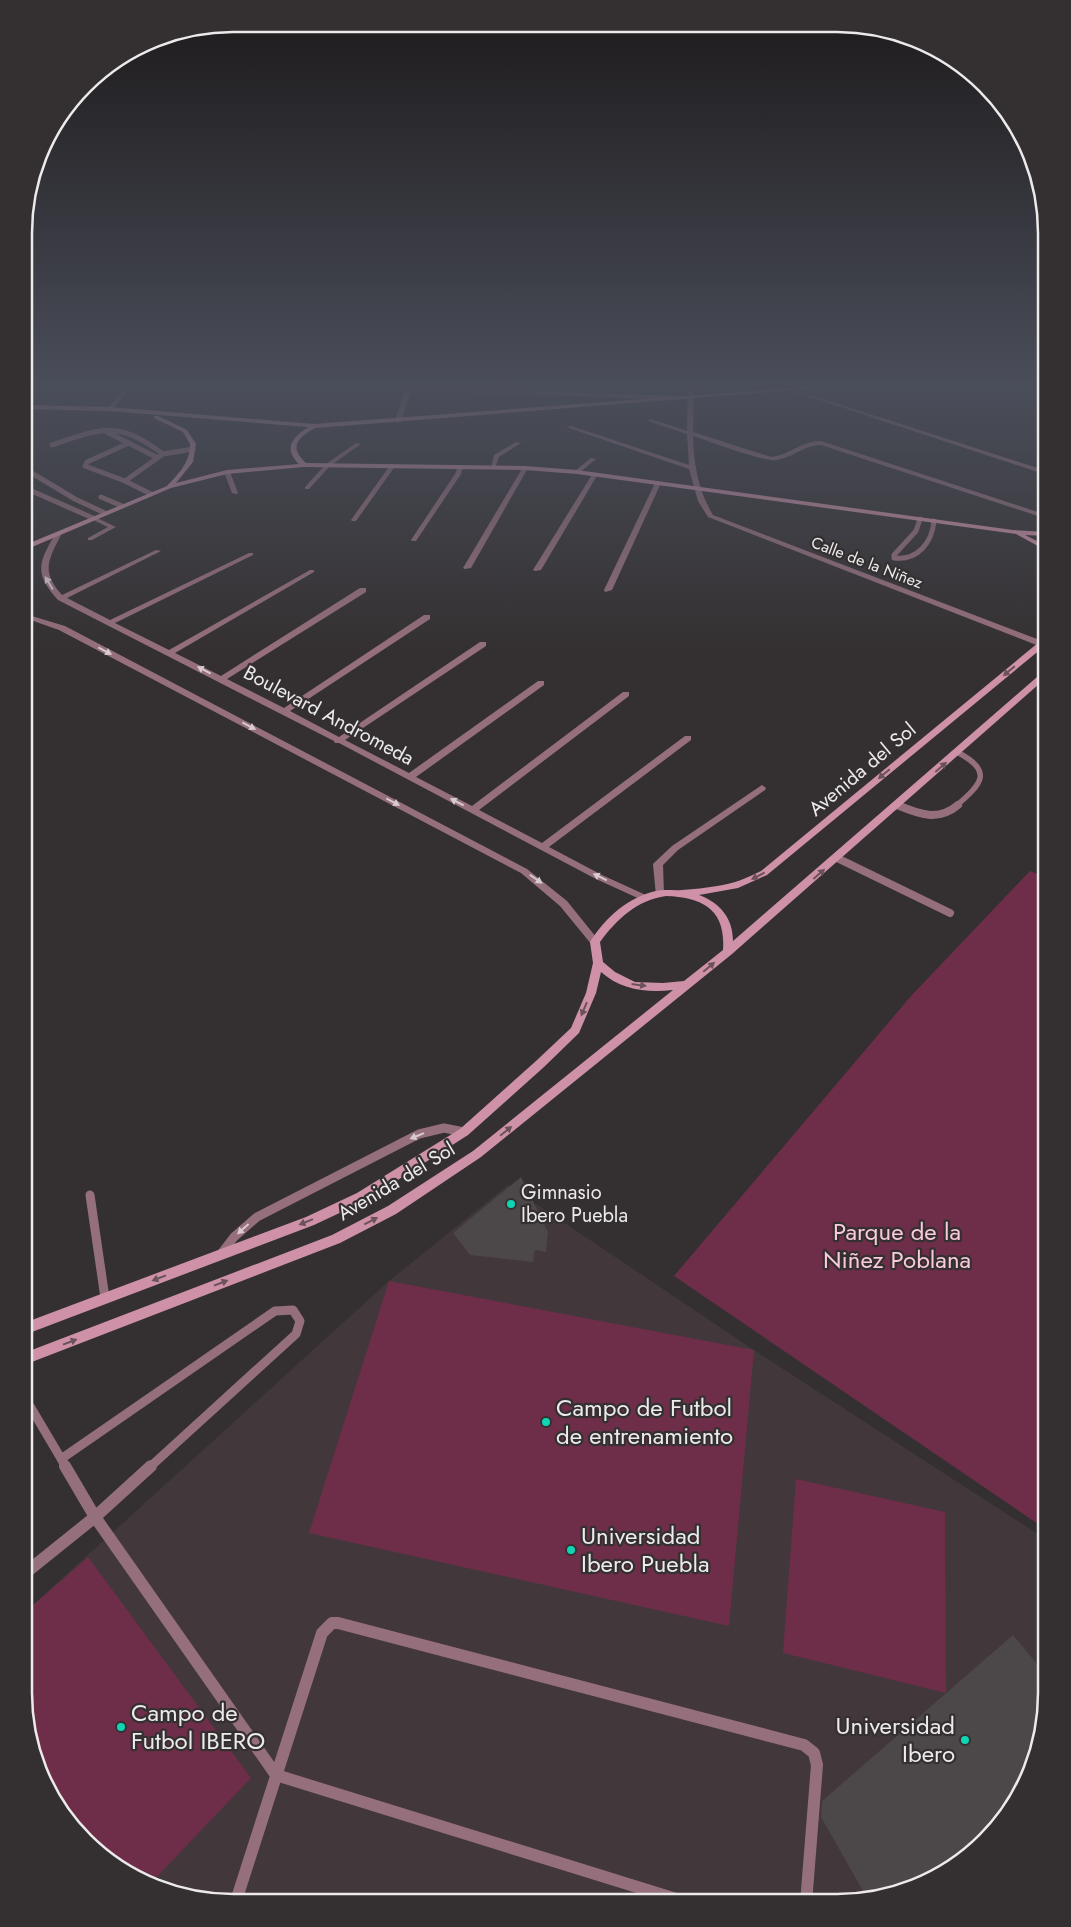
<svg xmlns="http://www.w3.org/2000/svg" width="1071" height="1927" font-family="Jost,sans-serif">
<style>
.built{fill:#42373b}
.green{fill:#6e2e49}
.building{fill:#4c4749}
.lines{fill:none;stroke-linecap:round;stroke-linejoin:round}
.service-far4{stroke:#966f7c;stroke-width:5}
.service-far3{stroke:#966f7c;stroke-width:5.5}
.service-far2{stroke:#966f7c;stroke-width:8}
.service-far1{stroke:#966f7c;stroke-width:9}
.service{stroke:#966f7c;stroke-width:12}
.minor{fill:#966f7c;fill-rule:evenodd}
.secondary{fill:#ce91a7;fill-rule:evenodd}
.oneway{fill:#d7cbcf}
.oneway2{fill:#6a525a}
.poi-dot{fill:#10d5b4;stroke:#343031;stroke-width:2}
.labels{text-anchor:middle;stroke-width:4.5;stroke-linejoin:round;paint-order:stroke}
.far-street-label{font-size:16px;fill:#edeaeb;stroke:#343031}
.street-label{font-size:20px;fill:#edeaeb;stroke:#343031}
.poi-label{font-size:20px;fill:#edeaeb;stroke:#343031;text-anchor:start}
.near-park-label{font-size:24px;fill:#fac9da;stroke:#343031}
.near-poi-label{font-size:24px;fill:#edeaeb;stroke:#343031;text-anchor:start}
.rim{fill:none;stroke:#edeaeb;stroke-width:2.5}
</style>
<rect width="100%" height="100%" fill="#343031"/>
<!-- built -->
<path class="built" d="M508 1185 754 1350 1047 1540V1707L1031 1773 1004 1821 954 1868 905 1892 837 1903 206 1901 153 1887 95 1851 59 1810 35 1761 24 1693V1613L389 1281Z"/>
<!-- green -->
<path class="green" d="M1030 871 1047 878V1530L674 1276 911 996Z
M389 1281 754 1350 729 1626 309 1533Z
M796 1479 945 1512 946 1693 783 1653Z
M88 1557 251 1778 149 1885 95 1851 59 1810 35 1761 24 1693V1613Z"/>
<!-- building -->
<path class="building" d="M521 1177 548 1232 546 1252 535 1250 533 1262 470 1255 453 1233Z
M1013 1635 1047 1676V1707L1031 1773 1004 1821 954 1868 905 1892 867 1898 821 1817 822 1801Z"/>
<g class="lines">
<!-- service-far4 -->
<path class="service-far4" d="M103 430 156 457
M129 443 87 462 85 466 125 481 151 494
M52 445C102 428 118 420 163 454L125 481
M163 454 193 449
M25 469 75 499 105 513
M25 488 93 518
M101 497 122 506
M920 519 916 531 894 555V558C917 561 932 543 934 521"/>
<!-- service-far3 -->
<path class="service-far3" d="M897 805 899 806
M956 806C983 783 993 771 957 752"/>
<!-- service-far2 -->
<path class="service-far2" d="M897 805C919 814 938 822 958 805
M837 858 950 913"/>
<!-- service-far1 -->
<path class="service-far1" d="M90 1195 105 1298
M221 1254 234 1237 257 1217 419 1134 444 1128 464 1132
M24 1396 66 1467
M61 1459 275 1311 293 1310 300 1321 296 1334 150 1467"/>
<!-- service -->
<path class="service" d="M65 1466 95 1517 276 1775 689 1903
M24 1574 95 1517 151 1466
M236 1901 322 1633 332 1623H338L804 1745 814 1753 817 1765 806 1903"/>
<!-- minor -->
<path class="minor" d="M129 383H134L112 410H108V408Z
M282 383 406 386 407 383H413L412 386 677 396 680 398 677 400 411 390 401 421 398 423 395 421 405 389Z
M688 383H694L693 432 771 457C789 455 802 441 821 441L1047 515V519L821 445C804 445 792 458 776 460 763 462 709 441 693 436 694 465 698 490 713 515L1045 642V646H1039L708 517 698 501 689 469 566 427 571 426 689 465 687 434 648 421 651 419 687 431Z
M789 388 1047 471V475L789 390Z
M516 442 521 443 499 457 495 468H491L494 455Z
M356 443 361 444 330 466 309 489H305V487L326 464Z
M591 458 596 459 579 473H575V471Z
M391 464 396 465 356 521H352L351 520Z
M458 466 463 467 461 474 416 541H412L411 540 455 474Z
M523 467 528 468 471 568 465 569 463 568Z
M227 470 230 472 238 493 237 494 232 493 224 472Z
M593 473 598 474 541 570 535 571 533 570Z
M658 481 661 483 612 590 605 592 604 590 655 483Z
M91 517H95L116 527 92 540H88V538L108 527 91 519Z
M58 533 61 535C48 560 41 572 62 595L156 550 161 551 67 598 110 620 249 553H253V555L115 623 169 650 310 570H314V572L175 653 221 676 360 588H366V592L227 679 284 708 424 615H430V619L290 711 339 737 480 642H486V646L345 740 409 773 538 681H544V685L416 777 472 806 623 692H629V696L479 810 542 843 685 736H691V740L549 847 602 875 648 896 650 898 648 900H642L596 879 339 743H335L334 741 58 600C43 583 35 571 47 549 50 543 53 536 58 533Z
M25 614 65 626 527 869 567 901 600 942 598 945H592L560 906 521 873 59 630 25 618Z
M762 785 766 788 765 790 678 850 663 865 664 894 662 896H656L653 864 655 862 672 846Z"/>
<!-- secondary -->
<path class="secondary" d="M855 383H886L315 428C298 438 288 446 306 463L525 466 577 470 1013 530 1047 532V536L1025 535 1047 546V551L1016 534 577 474 525 470 304 467 227 474 171 488 25 550V545L167 486C179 473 190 463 190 444L183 432 154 418V416H158L187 430 196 444 193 462 176 483 227 470 299 464C283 448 292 438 308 427L110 411 25 409V405L110 407 314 424Z
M1044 638H1047V644L767 875 738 888 699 895C720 903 733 918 733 941L1044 671H1047V677L732 954 481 1157 396 1214 340 1243 24 1365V1353L332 1235 388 1206 473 1151 673 990C647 993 621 990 601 972L596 993 579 1033 544 1067 468 1135 365 1201 314 1225 24 1335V1323L306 1217 357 1193 460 1129 536 1061 571 1028 586 993 593 963 590 942C605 918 628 897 656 891 665 889 674 891 682 890 694 889 706 888 717 886 733 884 747 878 761 871ZM666 896C703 897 726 910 723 950L684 981 663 983 635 982 615 972 603 962 600 942C617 919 637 900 666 896Z"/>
</g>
<!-- one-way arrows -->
<defs><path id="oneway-solid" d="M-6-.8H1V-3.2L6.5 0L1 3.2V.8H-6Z" transform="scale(1.25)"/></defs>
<g class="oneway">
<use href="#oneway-solid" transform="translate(49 583) rotate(-121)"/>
<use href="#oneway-solid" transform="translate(105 651) rotate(28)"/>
<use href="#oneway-solid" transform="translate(204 670) rotate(-152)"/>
<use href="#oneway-solid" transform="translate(249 726) rotate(28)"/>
<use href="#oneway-solid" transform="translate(393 802) rotate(28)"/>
<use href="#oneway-solid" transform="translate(457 802) rotate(-153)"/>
<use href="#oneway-solid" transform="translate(600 877) rotate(-154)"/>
<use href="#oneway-solid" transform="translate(536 879) rotate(35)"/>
<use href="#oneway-solid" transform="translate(417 1136) rotate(158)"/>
<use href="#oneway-solid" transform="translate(243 1229) rotate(138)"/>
</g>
<g class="oneway2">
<use href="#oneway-solid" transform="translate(1009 671) rotate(140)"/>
<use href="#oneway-solid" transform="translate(941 767) rotate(-41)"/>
<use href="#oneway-solid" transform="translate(884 774) rotate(140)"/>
<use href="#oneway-solid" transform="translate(819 874) rotate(-41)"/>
<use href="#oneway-solid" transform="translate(758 876) rotate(152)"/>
<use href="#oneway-solid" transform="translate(709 967) rotate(-40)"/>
<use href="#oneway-solid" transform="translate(639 985) rotate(7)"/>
<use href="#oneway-solid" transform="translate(584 1009) rotate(113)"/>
<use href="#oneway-solid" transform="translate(506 1131) rotate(-39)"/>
<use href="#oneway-solid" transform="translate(371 1221) rotate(-27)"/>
<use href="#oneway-solid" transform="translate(306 1222) rotate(158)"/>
<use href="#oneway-solid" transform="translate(159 1278) rotate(159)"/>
<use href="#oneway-solid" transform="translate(221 1283) rotate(-21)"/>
<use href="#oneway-solid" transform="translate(70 1342) rotate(-21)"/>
</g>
<!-- sky -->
<linearGradient id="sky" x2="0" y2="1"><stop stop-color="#1d1a1b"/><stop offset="0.59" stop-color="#4a4e5a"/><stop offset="1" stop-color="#4a4e5a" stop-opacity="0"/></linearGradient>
<rect width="1071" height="653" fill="url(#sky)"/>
<!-- markers -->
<g class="poi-dot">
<circle cx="511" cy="1204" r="5"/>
<circle cx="546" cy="1422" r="5"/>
<circle cx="571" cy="1550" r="5"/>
<circle cx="121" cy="1727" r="5"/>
<circle cx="965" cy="1740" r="5"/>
</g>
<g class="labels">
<!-- far-street labels -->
<g class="far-street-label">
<text transform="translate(867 562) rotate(21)" y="6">Calle de la Niñez</text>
</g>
<!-- street labels -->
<g class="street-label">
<text transform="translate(329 715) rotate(28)" y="7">Boulevard Andromeda</text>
<text transform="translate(862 769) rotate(-40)" y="7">Avenida del Sol</text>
<text transform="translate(396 1181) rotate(-31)" y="7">Avenida del Sol</text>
</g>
<!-- poi labels -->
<g class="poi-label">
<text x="521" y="1199">Gimnasio<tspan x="521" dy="23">Ibero Puebla</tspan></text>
</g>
<!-- near-park labels -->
<g class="near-park-label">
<text x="897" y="1240">Parque de la<tspan x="897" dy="28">Niñez Poblana</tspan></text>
</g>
<!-- near-poi labels -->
<g class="near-poi-label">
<text x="556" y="1416">Campo de Futbol<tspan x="556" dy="28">de entrenamiento</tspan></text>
<text x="581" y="1544">Universidad<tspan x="581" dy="28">Ibero Puebla</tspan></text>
<text x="131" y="1721">Campo de<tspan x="131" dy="28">Futbol IBERO</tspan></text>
<text x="955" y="1734" text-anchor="end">Universidad<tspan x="955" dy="28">Ibero</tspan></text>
</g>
</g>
<!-- crop -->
<path d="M0 0H1071V1927H0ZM233 32H837A201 201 0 0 1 1038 233V1693A201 201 0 0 1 837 1894H233A201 201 0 0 1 32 1693V233A201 201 0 0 1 233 32Z" fill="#343031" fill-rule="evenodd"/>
<path class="rim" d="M233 32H837A201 201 0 0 1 1038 233V1693A201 201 0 0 1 837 1894H233A201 201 0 0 1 32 1693V233A201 201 0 0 1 233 32Z"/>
</svg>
